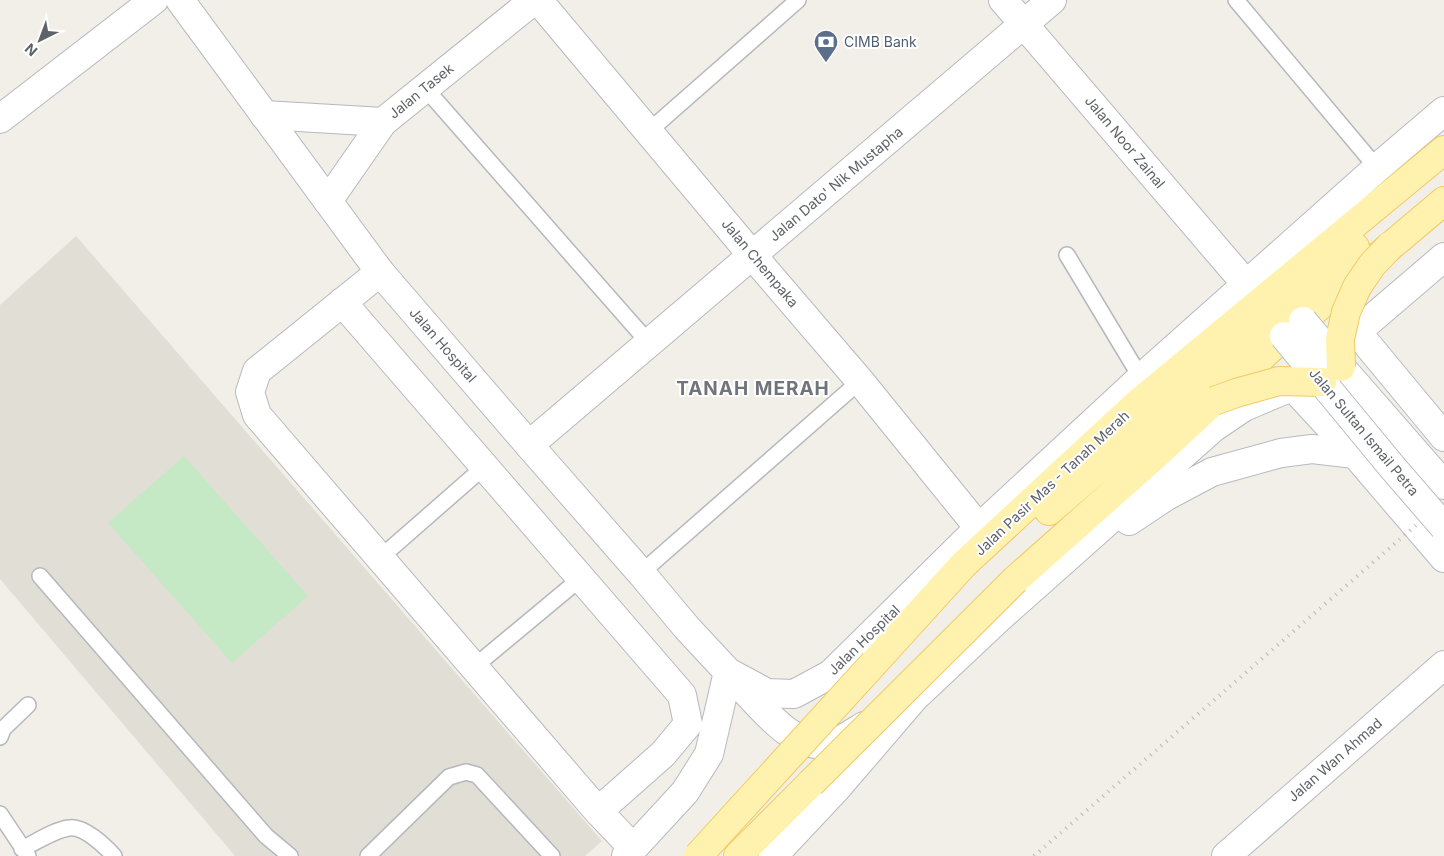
<svg xmlns="http://www.w3.org/2000/svg" width="1444" height="856" font-family="Inter,sans-serif">
<style>
.education{fill:#e1ded6}
.green{fill:#c5e8c5}
.lines{fill:none;stroke-linecap:round;stroke-linejoin:round}
.lane-casing{stroke:#b5b8bc;stroke-width:18}
.street-casing{stroke:#b5b8bc;stroke-width:30}
.secondary-casing{stroke:#b6babf;stroke-width:30}
.primary-casing{stroke:#f2c960;stroke-width:30}
.lane{stroke:#fff;stroke-width:15}
.street{stroke:#fff;stroke-width:28}
.secondary{stroke:#fff;stroke-width:28}
.primary{stroke:#fff2af;stroke-width:28}
.rail{stroke:#b6b7b8;stroke-width:4;stroke-dasharray:1 6;stroke-linecap:butt}
.secondary-bridge-casing{stroke:#b6babf;stroke-width:30;stroke-linecap:butt}
.primary-bridge-casing{stroke:#f2c960;stroke-width:30;stroke-linecap:butt}
.secondary-bridge{stroke:#fff;stroke-width:28}
.primary-bridge{stroke:#fff2af;stroke-width:28}
.labels{text-anchor:middle;stroke-width:4;stroke-linejoin:round;paint-order:stroke}
.service-label{font-size:14px;fill:#4e5e75;stroke:#fff;text-anchor:start}
.street-label{font-size:14px;fill:#5f6368;stroke:#fff}
.district-label{font-size:19px;font-weight:bold;letter-spacing:1px;fill:#70757a;stroke:#fff}
</style>
<rect width="100%" height="100%" fill="#f1efe8"/>
<!-- education -->
<path class="education" d="M76 236 602 841 585 856H235L0 579V305Z"/>
<!-- green -->
<path class="green" d="M184 456 308 596 232 663 108 523Z"/>
<g class="lines">
<defs>
<path id="lane" d="M1236 0 1377 168
M425 88 649 343
M649 131 798 0
M1067 255 1141 378
M380 558 484 467
M641 573 860 381
M40 576 266 836 290 856
M474 667 581 578
M0 737 3 729 28 705
M0 814 28 856
M22 849C36 842 54 830 69 828 83 825 105 846 114 856
M368 856 449 777 466 772 477 775 552 856"/>
<path id="street" d="M538 0 752 255 860 381 979 528
M1003 0 1246 284
M264 115 383 122
M0 119 154 0
M328 201 383 122 534 0
M380 272 257 371 250 392 257 415 597 810 633 848
M342 302 682 695 688 724 663 754 611 800 597 810
M529 445 1052 0"/>
<path id="secondary" d="M180 0 380 272 529 445 641 573 687 628 728 672 767 693 794 694 831 674 979 528 1141 378 1377 168 1444 111
M1357 332 1444 437
M1326 358 1444 257
M1341 367 1444 485
M1293 387 1355 454 1444 558
M1129 521 1165 497 1212 472 1281 453 1312 449 1355 454
M739 684C762 708 795 753 833 743 843 740 854 732 864 726
M626 856 685 792 709 754 728 672
M773 856 836 789 915 697 999 618 1213 428 1244 407 1294 386
M1226 856 1444 665"/>
<path id="primary" d="M1284 336C1287 319 1287 309 1300 295L1355 247
M1049 511 1264 326C1276 319 1289 320 1303 321
M1015 580 1158 453 1284 336 1444 201
M874 663 964 564 1138 403 1444 150
M738 856 811 783"/>
</defs>
<!-- lane casing -->
<use href="#lane" class="lane-casing"/>
<!-- street casing -->
<use href="#street" class="street-casing"/>
<!-- secondary casing -->
<use href="#secondary" class="secondary-casing"/>
<!-- primary casing -->
<use href="#primary" class="primary-casing"/>
<!-- lane -->
<use href="#lane" class="lane"/>
<!-- street -->
<use href="#street" class="street"/>
<!-- secondary -->
<use href="#secondary" class="secondary"/>
<!-- primary -->
<use href="#primary" class="primary"/>
<!-- rail -->
<path class="rail" d="M1034 856 1444 501"/>
<defs>
<path id="secondary-bridge" d="M1303 321 1341 367
M1284 336 1393 468 1444 527"/>
<path id="primary-bridge" d="M1341 367 1340 339 1346 312 1357 287 1372 265 1391 245
M1214 401 1236 393 1279 381 1322 382
M811 783 1015 580
M698 856 874 663"/>
</defs>
<!-- secondary-bridge casing -->
<use href="#secondary-bridge" class="secondary-bridge-casing"/>
<!-- primary-bridge casing -->
<use href="#primary-bridge" class="primary-bridge-casing"/>
<!-- secondary-bridge -->
<use href="#secondary-bridge" class="secondary-bridge"/>
<!-- primary-bridge -->
<use href="#primary-bridge" class="primary-bridge"/>
</g>
<!-- icons -->
<defs>
<symbol id="bank-pin" viewBox="-11 -11 22 30"><path d="M0 17L-7.5 6A9.5 9.5 0 1 1 7.5 6Z" fill="#5c6f8a" stroke="#fff"/><path d="M-6-4H6V4H-6ZM0-2.3a2.3 2.3 0 1 0 0 4.6a2.3 2.3 0 1 0 0-4.6Z" fill="#fff"/></symbol>
</defs>
<g fill-rule="evenodd">
<use href="#bank-pin" x="812" y="28" width="28" height="38"/>
</g>
<g class="labels">
<!-- service labels -->
<g class="service-label">
<text x="844" y="47">CIMB Bank</text>
</g>
<!-- street labels -->
<g class="street-label">
<text transform="translate(421 91) rotate(-39)" y="5">Jalan Tasek</text>
<text transform="translate(1125 142) rotate(50)" y="5">Jalan Noor Zainal</text>
<text transform="translate(836 184) rotate(-40)" y="5">Jalan Dato' Nik Mustapha</text>
<text transform="translate(760 263) rotate(50)" y="5">Jalan Chempaka</text>
<text transform="translate(443 345) rotate(49)" y="5">Jalan Hospital</text>
<text transform="translate(1364 432) rotate(50)" y="5">Jalan Sultan Ismail Petra</text>
<text transform="translate(1052 483) rotate(-43)" y="5">Jalan Pasir Mas - Tanah Merah</text>
<text transform="translate(864 640) rotate(-44)" y="5">Jalan Hospital</text>
<text transform="translate(1335 760) rotate(-41)" y="5">Jalan Wan Ahmad</text>
</g>
<!-- district labels -->
<g class="district-label">
<text x="753" y="395">TANAH MERAH</text>
</g>
</g>
<!-- north arrow -->
<g transform="translate(40 40) rotate(222)" stroke="#ffffff" stroke-width="4" paint-order="stroke">
<path d="M0-4L9 19L0 12L-9 19Z" fill="#5f6368"/>
<text y="-8" font-size="14" font-weight="bold" text-anchor="middle" fill="#5f6368">N</text>
</g>
</svg>
